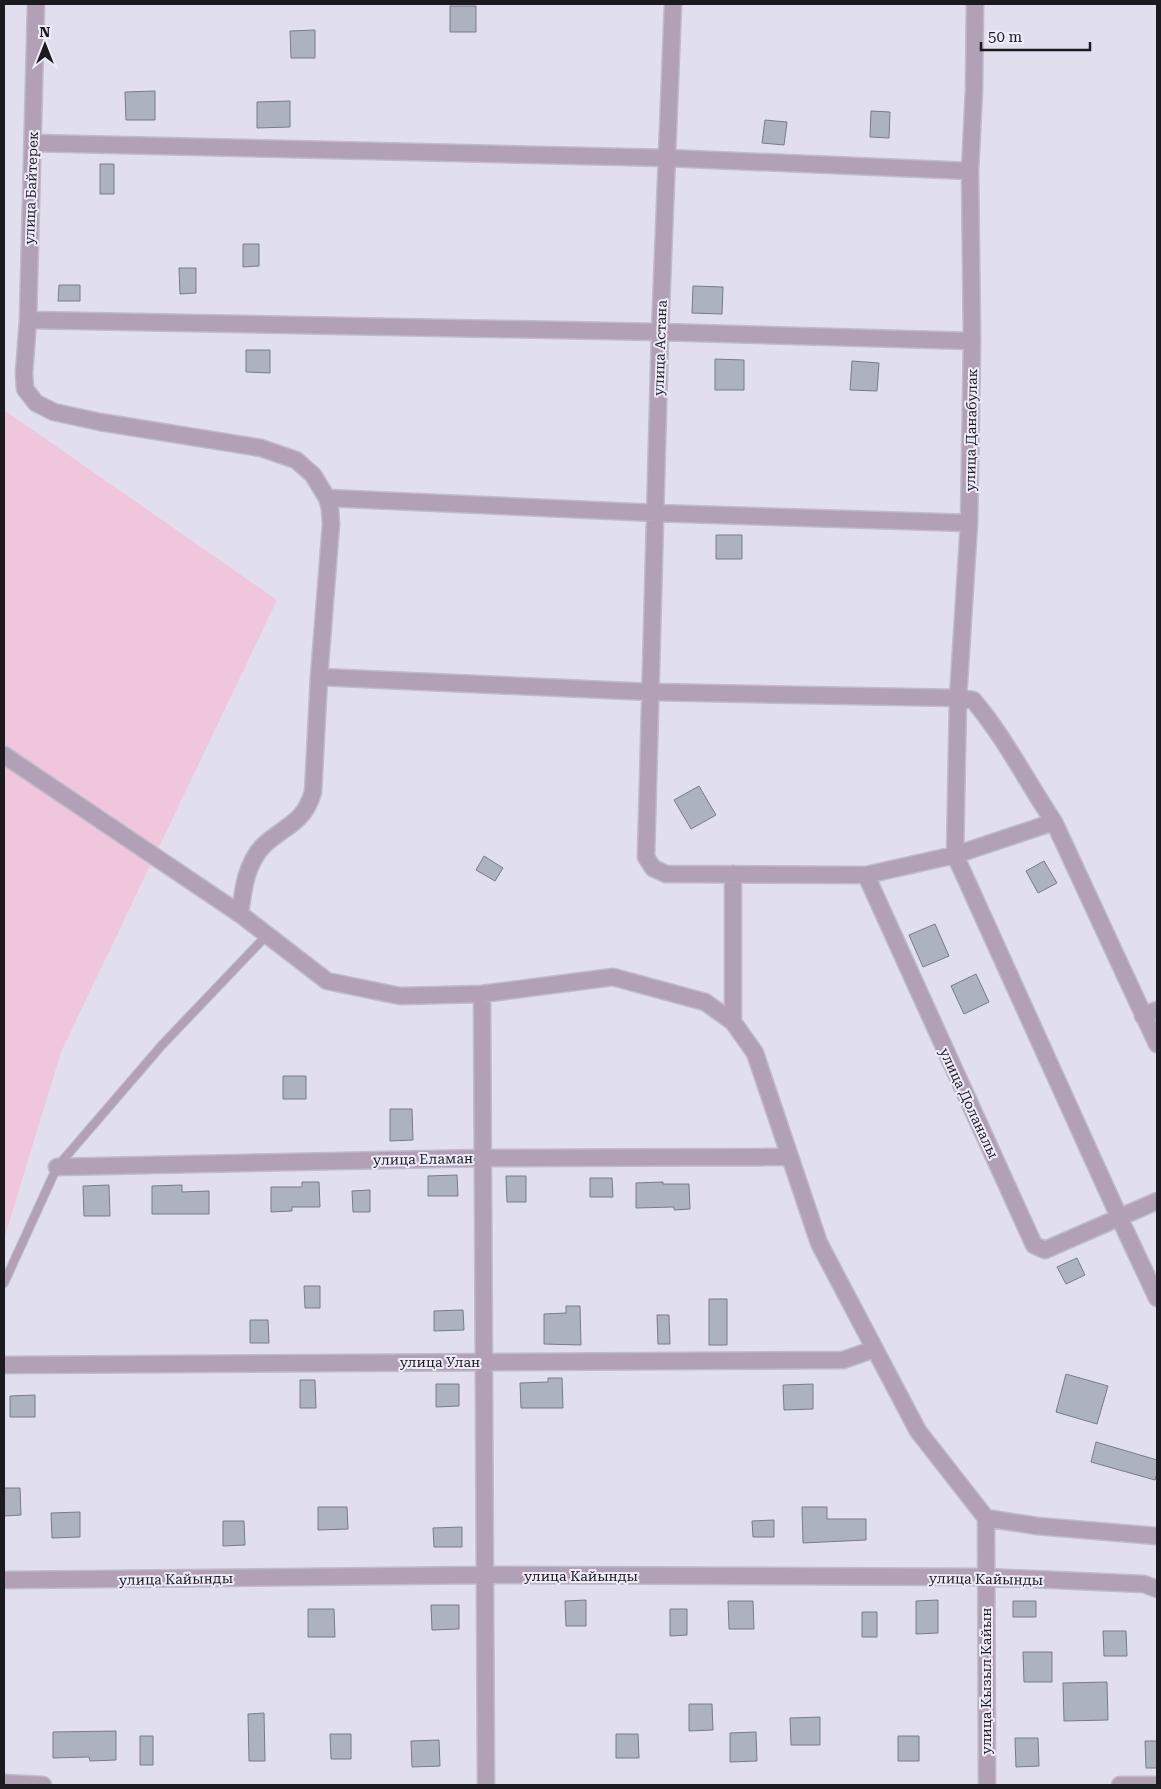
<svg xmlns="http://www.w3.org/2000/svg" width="1161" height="1789" font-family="'Roboto Serif',serif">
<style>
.green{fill:#efc6db}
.building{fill:#acb2be;stroke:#777d88}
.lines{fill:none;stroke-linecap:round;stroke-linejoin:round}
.service-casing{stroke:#bdbcc8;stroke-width:10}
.minor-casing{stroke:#bdbcc8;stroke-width:19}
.service{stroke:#b2a0b7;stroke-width:8}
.minor{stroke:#b2a0b7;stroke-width:16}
.labels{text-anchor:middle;stroke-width:4;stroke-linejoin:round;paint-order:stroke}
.street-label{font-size:14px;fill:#1b1b1f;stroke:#eeecfa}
</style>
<rect width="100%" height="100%" fill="#e1dfed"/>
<!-- green -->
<path class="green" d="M4 410 277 600 61 1052 4 1239Z"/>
<!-- building -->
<path class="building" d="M450 6H476V32H450Z
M315 30V58H291L290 31Z
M155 91V120H126L125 92Z
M290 101V127L257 128V102Z
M871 111 890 112 889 138 870 137Z
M765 120 787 122 784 145 762 143Z
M100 164H114V194H100Z
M243 244H259V266L243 267Z
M179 268H196V293L180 294Z
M59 285H80V301H58Z
M693 286 723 287 722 314 692 313Z
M246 350H270V373L246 372Z
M715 359 744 360V390H715Z
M852 361 879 363 877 391 850 390Z
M716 535H742V559H716Z
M699 786 716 815 691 829 674 800Z
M484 856 503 868 495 881 476 870Z
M1044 861 1057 883 1038 893 1026 871Z
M935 924 949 956 923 967 909 935Z
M976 974 989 1002 964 1014 951 986Z
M283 1076H306V1099H283Z
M390 1109H412L413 1140 390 1141Z
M457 1175 458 1196H428V1176Z
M506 1176H526V1202H507Z
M590 1178H612L613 1197H590Z
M302 1182H319L320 1207H292V1211L271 1212V1187H302Z
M663 1182V1184H689L690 1209 674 1210V1207L636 1208V1183Z
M109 1185 110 1216H84L83 1186Z
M182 1185V1192L209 1191V1214H152V1186Z
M370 1190V1212H353L352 1191Z
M1077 1258 1085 1275 1066 1284 1057 1267Z
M304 1286H320V1308H305Z
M709 1299H727V1345H709Z
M566 1306H580L581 1345 544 1344V1314L566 1313Z
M463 1310 464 1330 434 1331V1311Z
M657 1315H669L670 1344H658Z
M250 1320H268L269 1343H250Z
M1066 1374 1108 1386 1097 1424 1056 1412Z
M548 1378H562L563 1408H521L520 1383 548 1382Z
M300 1380H315L316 1408H300Z
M436 1384H459V1406L436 1407Z
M813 1384V1409L784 1410 783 1385Z
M35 1395V1417H10V1396Z
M1096 1442 1157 1460V1473L1155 1480 1091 1462Z
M4 1488H20L21 1515 4 1516Z
M318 1507H347L348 1529 318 1530Z
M802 1507H827V1519H866V1540L803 1543Z
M80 1512V1537L52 1538 51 1513Z
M774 1520V1537H753L752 1521Z
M223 1521H244L245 1545 223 1546Z
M462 1527V1547H434L433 1528Z
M586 1600V1626H566L565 1601Z
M938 1600V1633L916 1634V1601Z
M728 1601H753L754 1629H729Z
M1013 1601H1036V1617H1013Z
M431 1605H459V1629L432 1630Z
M308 1609H334L335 1637H308Z
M670 1609H687V1635L670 1636Z
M862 1612H877V1637H862Z
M1103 1631H1126L1127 1656H1104Z
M1023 1652H1052V1682H1024Z
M1107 1682 1108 1720 1064 1721 1063 1683Z
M689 1704H712L713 1730 689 1731Z
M264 1713 265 1761H249L248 1714Z
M820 1717V1745H791L790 1718Z
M116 1731V1760L90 1761 89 1757 53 1758V1732Z
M756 1732 757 1761 730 1762V1733Z
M330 1734H351V1759H331Z
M616 1734H638L639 1758H616Z
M140 1736H153V1765H140Z
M898 1736H919V1761H898Z
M1015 1738H1038L1039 1766 1016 1767Z
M439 1740 440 1766 412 1767 411 1741Z
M1145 1741H1157V1768H1146Z"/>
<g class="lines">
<defs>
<path id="service" d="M4 1283 57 1167 162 1045 267 935"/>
<path id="minor" d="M36 4 28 320 24 373 25 389 36 403 54 412 100 422 261 448 296 460 313 475 327 498 330 509 331 524 319 677 313 792C304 823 286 825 264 845 246 863 243 890 240 914
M673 4 660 332 646 857 653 868 666 874 866 875 955 855 1054 822 1157 1044
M975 4 974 90 970 171 972 341 969 523 958 698 955 855 1120 1219 1157 1298
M33 143 667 158 970 171
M28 320 660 332 972 341
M327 498 656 513 969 523
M319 677 651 692 958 698 973 700C1004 736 1027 782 1054 822
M4 755 240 914 327 981 400 996 482 994 613 977 705 1002 733 1022 755 1053 819 1243 918 1431 986 1518 1037 1526 1157 1536
M733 874V1022
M866 875 1034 1245 1045 1250 1157 1201
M482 994 486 1785
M1143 1016 1157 1010
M57 1167 483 1158 790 1157
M4 1365 843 1360 875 1349
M986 1518 987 1785
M4 1580 485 1575 985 1577 1144 1584 1157 1589
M4 1783 43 1785
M1120 1785H1157"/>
</defs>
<!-- service casing -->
<use href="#service" class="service-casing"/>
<!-- minor casing -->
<use href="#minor" class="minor-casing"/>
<!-- service -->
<use href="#service" class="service"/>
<!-- minor -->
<use href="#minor" class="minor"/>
</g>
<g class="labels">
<!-- street labels -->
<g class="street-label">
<text transform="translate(31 188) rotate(-88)" y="5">улица Байтерек</text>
<text transform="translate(660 348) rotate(-88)" y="5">улица Астана</text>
<text transform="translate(971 430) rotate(-89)" y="5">улица Данабулак</text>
<text transform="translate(969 1103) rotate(65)" y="5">улица Доланалы</text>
<text transform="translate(423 1159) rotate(-1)" y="5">улица Еламан</text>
<text x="440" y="1367">улица Улан</text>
<text x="581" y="1581">улица Кайынды</text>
<text transform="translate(176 1579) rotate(-1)" y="5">улица Кайынды</text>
<text transform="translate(986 1579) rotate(1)" y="5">улица Кайынды</text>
<text transform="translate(986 1681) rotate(-90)" y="5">улица Кызыл Кайын</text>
</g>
</g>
<!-- border -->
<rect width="1161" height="1789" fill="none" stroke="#1b1b1f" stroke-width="10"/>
<!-- north arrow -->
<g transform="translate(45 45)" stroke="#eeecfa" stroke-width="4" paint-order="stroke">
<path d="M0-4L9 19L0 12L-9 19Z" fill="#1b1b1f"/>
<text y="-8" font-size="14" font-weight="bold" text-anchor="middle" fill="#1b1b1f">N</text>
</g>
<!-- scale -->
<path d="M981 42v8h109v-8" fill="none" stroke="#1b1b1f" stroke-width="2.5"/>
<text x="988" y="42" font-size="15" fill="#1b1b1f" stroke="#eeecfa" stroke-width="4" paint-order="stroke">50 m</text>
</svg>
